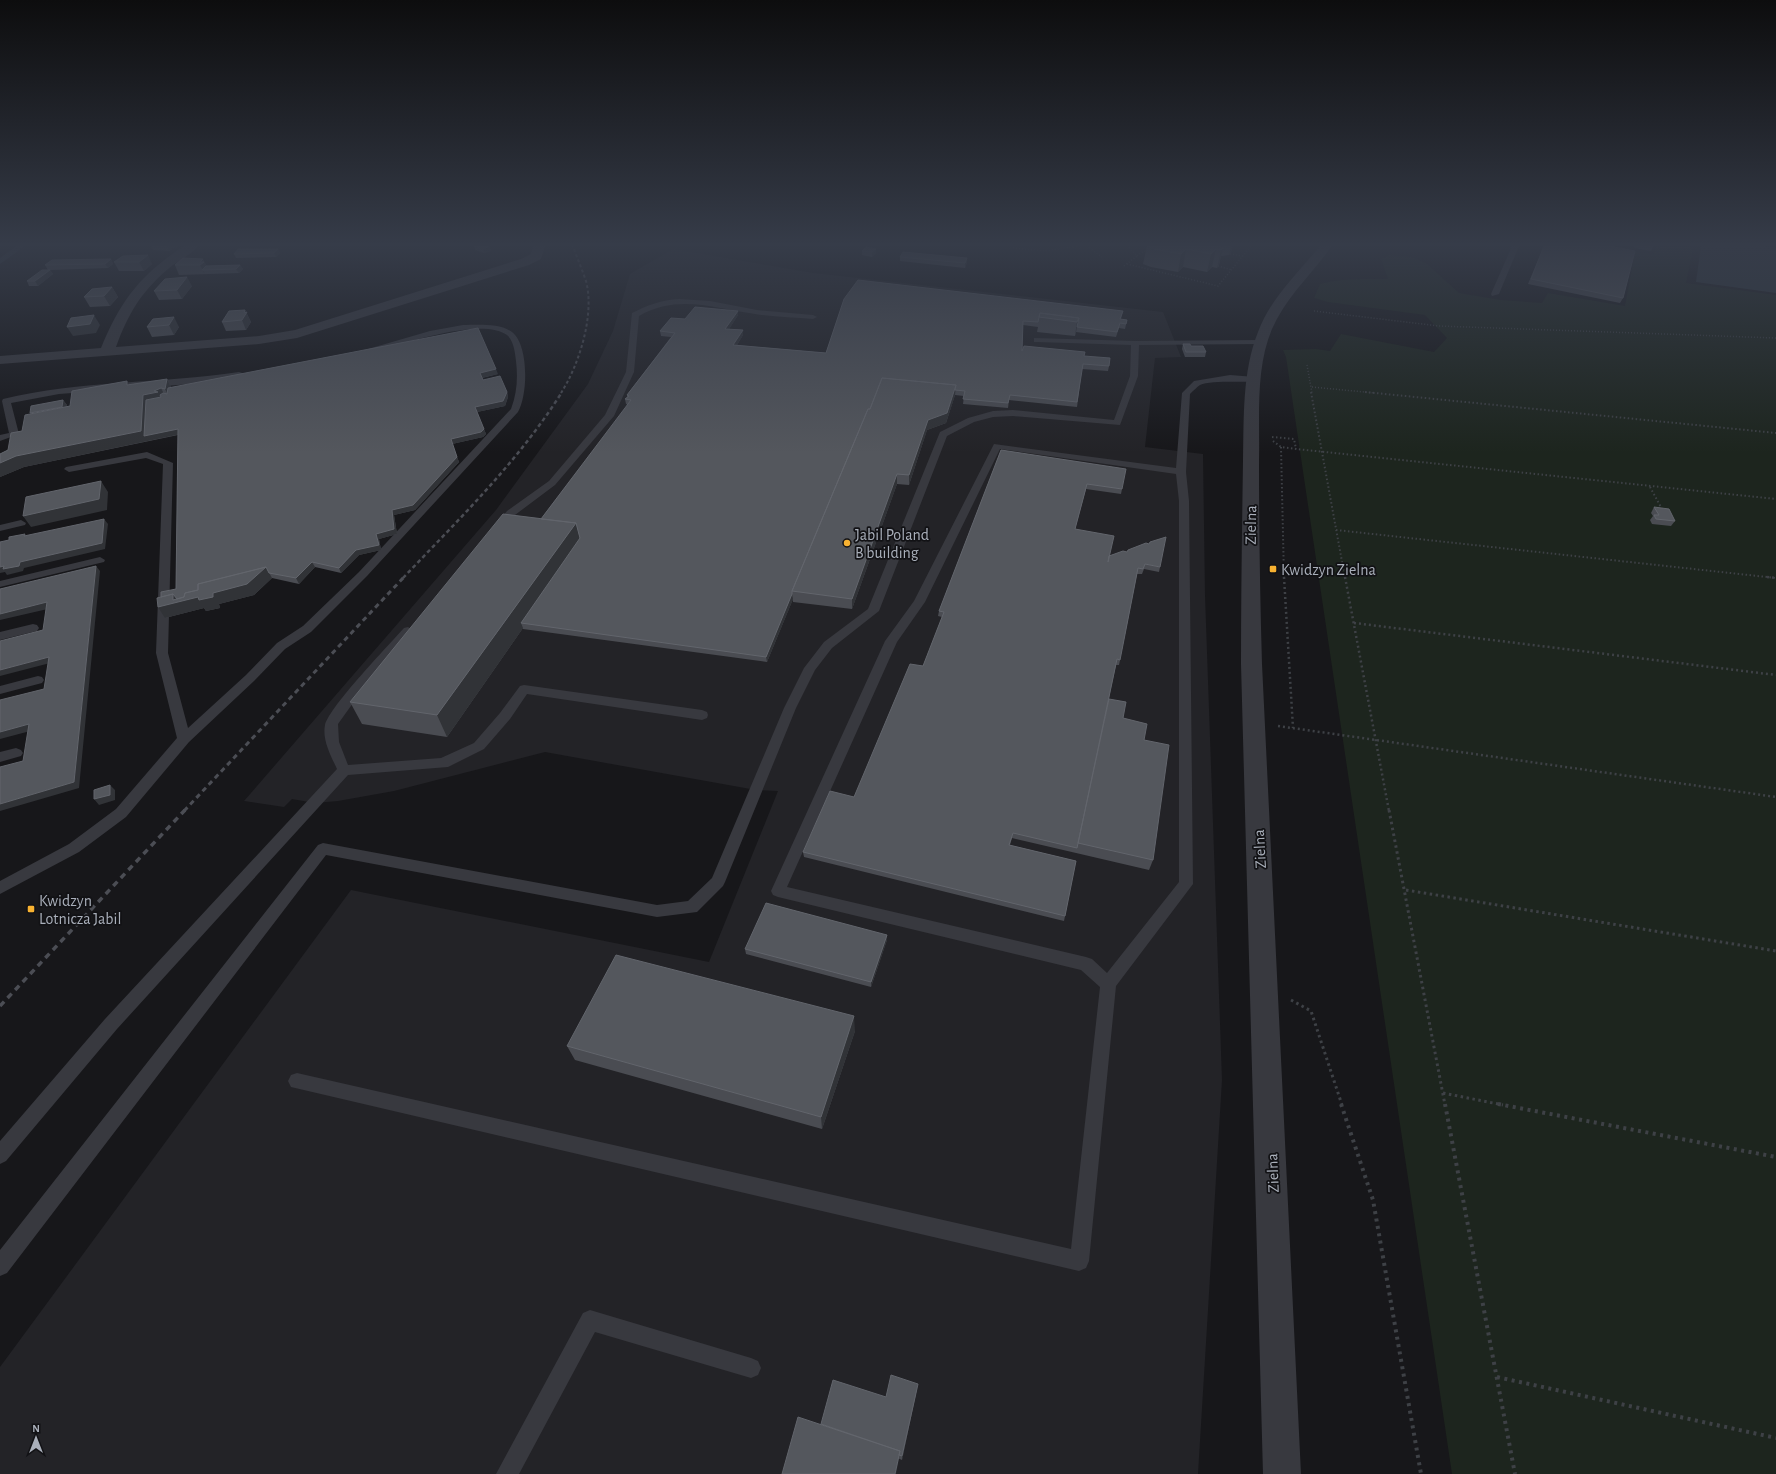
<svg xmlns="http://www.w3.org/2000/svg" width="1776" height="1474" font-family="'Alegreya Sans',sans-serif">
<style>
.built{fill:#232327}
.green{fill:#1d251e}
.water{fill:#2d373e}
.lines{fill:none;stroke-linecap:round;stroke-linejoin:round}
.stream{stroke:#2d373e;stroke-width:5}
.path-far4{stroke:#3e4146;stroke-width:1.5;stroke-dasharray:1 2;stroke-linecap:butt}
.path-far3{stroke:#3e4146;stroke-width:2;stroke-dasharray:1.5 2.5;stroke-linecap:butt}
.path-far2{stroke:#3e4146;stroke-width:2.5;stroke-dasharray:2 3;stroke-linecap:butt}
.path-far1{stroke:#3e4146;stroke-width:3;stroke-dasharray:2.5 3.5;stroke-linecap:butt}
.path{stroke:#3e4146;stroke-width:4;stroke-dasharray:3 4.5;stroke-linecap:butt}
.lane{fill:#38393f;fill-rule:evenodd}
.street{fill:#38393f;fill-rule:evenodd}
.rail-far3{stroke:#4b4d54;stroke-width:2;stroke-dasharray:3 2.5;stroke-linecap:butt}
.rail-far2{stroke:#4b4d54;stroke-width:2.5;stroke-dasharray:4 3;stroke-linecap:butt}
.rail-far1{stroke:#4b4d54;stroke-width:3;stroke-dasharray:5 4;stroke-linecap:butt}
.rail{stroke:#4b4d54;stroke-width:3.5;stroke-dasharray:6 5;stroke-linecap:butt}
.wall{fill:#4a4c52}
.shaded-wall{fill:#313337}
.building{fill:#54575d;stroke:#62656c}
.poi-dot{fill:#f8b231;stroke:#121215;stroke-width:1.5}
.labels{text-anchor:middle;stroke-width:3.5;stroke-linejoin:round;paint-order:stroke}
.street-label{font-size:16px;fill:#a9afba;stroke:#121215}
.poi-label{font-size:16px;fill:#a9afba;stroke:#121215;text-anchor:start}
</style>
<rect width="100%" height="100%" fill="#17171a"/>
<!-- built -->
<path class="built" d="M673 249 813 273 1163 312 1181 357 1155 358 1145 447 1203 454 1205 595 1222 1080 1198 1474H0V1367L351 890 709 962 778 791 756 790 545 752 394 791 338 801 315 803 292 799 284 807 244 801 496 510 588 384 613 331 630 274Z"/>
<!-- green -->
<path class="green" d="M1657 246H1687L1693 249 1686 283 1776 295V1474H1452L1286 357 1283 350 1316 349 1330 351 1341 334 1434 352 1447 338 1425 315 1328 302 1314 298 1320 284C1342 278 1364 279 1388 279L1381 259 1389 255 1411 257 1426 263 1459 293 1501 300 1542 303 1548 293 1625 306 1635 252 1654 254Z"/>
<!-- water -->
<path class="water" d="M1701 246H1764L1776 248V293L1696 282Z"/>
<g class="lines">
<!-- stream -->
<path class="stream" d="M0 261 21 246"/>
<!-- path-far4 -->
<path class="path-far4" d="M1087 246 1102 257
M1013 248 1045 251 1078 246
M1230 254 1243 256
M1137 256 1144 251H1149
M1127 264 1218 286 1251 246
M1124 266 1137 256 1127 246
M1218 266 1232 270
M1314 311 1439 326 1776 338
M1307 365 1312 393
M1312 387 1375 393"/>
<!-- path-far3 -->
<path class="path-far3" d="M1311 392 1345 578
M1365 392 1776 433
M1272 437 1294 439 1296 449
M1273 441 1281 447 1296 449 1776 499
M1281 447 1284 578
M1650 487 1663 511
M1336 530 1776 578"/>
<!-- path-far2 -->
<path class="path-far2" d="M1284 577 1293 728
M1345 577 1389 811
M1767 577 1776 578
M1354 623 1776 675
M1278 726 1776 797"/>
<!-- path-far1 -->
<path class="path-far1" d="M1389 810 1445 1105
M1406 890 1776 951
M1291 1000 1311 1011 1342 1105
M1443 1093 1503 1105"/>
<!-- path -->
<path class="path" d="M1341 1104 1373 1200 1421 1474
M1445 1104 1515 1474
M1498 1104 1776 1157
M1497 1377 1776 1438"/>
<!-- lane -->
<path class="lane" d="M1512 246H1519L1499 294 1492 296 1491 294Z
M679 299 710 301 757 310 813 315 817 317 813 319C794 317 774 317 755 314 713 308 678 294 639 316L634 372 614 416 555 485 515 515 503 529H495L494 527 507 511 549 481 605 415 626 372 632 313C648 305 661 300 679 299Z
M463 325C478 325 500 323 512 332 529 345 528 395 518 412L367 576 311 632 285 649 254 681 189 742 126 817 79 852 0 894V881L69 844 116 809 177 738 156 653 163 464 146 458 69 472 64 469 66 467 147 452 173 463 168 653 188 728 246 675 277 643 303 626 359 572 511 409C517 393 518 378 516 361 515 353 514 341 507 335 481 316 401 345 372 351L368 349 430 331Z
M1034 338 1135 341 1260 340 1264 342 1260 344 1139 345 1138 376 1120 425 1013 416 993 417 974 422 947 436 879 611 832 648 815 670 796 708 725 882 723 886 697 912 657 917 326 855 7 1273 0 1276V1250L318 845 323 843 657 905 688 901 712 878 784 708 804 668 824 642 868 609 940 432 968 418 993 411 1013 410 1114 420 1130 376 1131 345 1037 342H1034Z
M239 372 242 373V377L204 383 59 394 11 403 19 434 0 441V435L9 433 2 401 3 399C80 380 161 384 239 372Z
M1230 375 1255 377 1259 380C1255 384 1212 379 1200 385 1197 387 1193 391 1190 394L1186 472 1189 501 1193 884 1116 986 1089 1261 1086 1268 1079 1271 291 1087 288 1081 291 1075 297 1073 1071 1249 1100 987 1081 970 778 897 773 895 771 891 885 641 914 601 994 444 1176 468 1182 393 1194 381ZM1000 449 1176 474 1179 501V882L1107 973 1092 959 1086 957 787 887 897 642 925 602Z
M21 520 26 523 25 525 0 531V525Z
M100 557 105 560 104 562 0 587V581Z
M33 624 37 625 39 628 37 631 0 640V632Z
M408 627 414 631 412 634 358 696 338 724 339 742 348 765 441 758 474 743 500 713 520 686 524 685 702 710 707 712 708 715 707 718 702 720 527 694 510 719 484 749 448 767 348 775 117 1029 6 1161 0 1164V1141L105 1019 337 769C331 756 322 740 325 725 330 706 388 646 404 628Z
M38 676 42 677 44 680 42 683 0 694V686Z
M16 748 21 750 23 753 21 756 0 762V752Z
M590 1310 751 1358 758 1361 761 1368 758 1375 751 1378 595 1332 519 1474H496L583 1313Z"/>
<!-- street -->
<path class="street" d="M184 246H198C191 255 177 261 168 269 141 292 128 314 116 347L259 336 295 330 521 259 531 254 533 246H545L541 259 529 265 297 338 259 344 0 364V356L101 348C121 300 140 275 184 246Z
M1320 246H1332C1312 274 1286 297 1272 329 1255 369 1260 419 1259 461 1259 529 1260 596 1262 664L1301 1474H1263L1241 664C1241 596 1242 528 1243 461 1244 418 1242 372 1258 332 1270 299 1298 273 1320 246Z"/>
<!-- rail-far3 -->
<path class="rail-far3" d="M561 393C579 365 595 315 586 281 582 269 577 258 573 246"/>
<!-- rail-far2 -->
<path class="rail-far2" d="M403 578C459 519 518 462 562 392"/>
<!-- rail-far1 -->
<path class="rail-far1" d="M184 811 404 577"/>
<!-- rail -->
<path class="rail" d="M0 1006 185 810"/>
</g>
<!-- wall -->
<path class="wall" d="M151 246H177L170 251 153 250Z
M474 246H489L491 251 484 253 475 250Z
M1147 246H1232L1231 253 1229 255 1221 256 1219 265 1217 268 1212 267 1207 272 1183 267 1178 272 1151 267 1143 264Z
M1544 246 1623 298 1620 303 1528 284Z
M1634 246H1653L1651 251 1634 248Z
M278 249 280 253 276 257 236 258 234 254Z
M876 249V253L872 257 862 255V251Z
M123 256 152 264 144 271H119L114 262Z
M900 257 967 262 965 268 900 261Z
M183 258 207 266 240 265 243 269 239 273 179 275 175 265Z
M111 259 113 264 108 268 50 270 53 274 38 286H29L27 281 48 270 45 265Z
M192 286 182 299 159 300 154 291Z
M112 287 118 297 110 306 90 307 84 297Z
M844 299 1123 311 1121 319 1127 320 1125 329 1119 328 1116 337 1076 332 1075 336 1037 332 1038 327 1023 325 1022 351 1084 356 1109 366 1108 371 1082 369 1077 407 1009 400 1008 408 963 404 964 396 955 395 946 423 927 430 909 485 897 484 852 609 793 602V599L767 662 523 629V628L447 737 362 724 350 702 541 519 628 405 626 404 625 399 627 397V395L671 337 661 336 660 331 685 319 738 311V315L729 329 743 330V335L737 345 826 353Z
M245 310 251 322 246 330 226 331 222 322Z
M153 319 179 327 174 335 152 337 147 327Z
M1183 344 1191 346 1206 352 1205 357H1185L1182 349Z
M498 374 482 378 483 380 507 392 508 397 505 406 477 412 486 434 483 437 452 444 459 462 415 510 394 515 397 534 379 539 381 550 359 555 341 573 315 567 299 584 272 578 254 595 219 604 220 608 206 611 204 608 165 618 161 597 176 589 178 435 24 467 0 477V454L8 450 22 431 31 414 63 400 67 405 66 407 70 406 130 385 167 379 171 387Z
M1001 450 1122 489 1121 494 1086 489 1075 529 1109 556 1160 567 1159 572 1144 569 1142 574H1137L1120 660 1119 665H1116L1090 788 1123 718 1144 740 1153 860 1149 870 1012 838 1010 845 1076 861 1064 921 804 857 803 852 854 797 923 666 942 617 938 616 939 611Z
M1654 507 1675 521 1671 526 1652 524 1650 520 1653 516 1651 513Z
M887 935V940L871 987 746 954 745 949Z
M855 1031 822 1129 575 1060 567 1046Z
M917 1389 902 1460 821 1424 886 1397Z"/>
<!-- shaded-wall -->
<path class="shaded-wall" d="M167 246H177L170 251Z
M489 246 491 251 484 253 483 249Z
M1219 246H1223L1222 249 1223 248 1219 265 1217 268 1221 250Z
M1231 246H1232L1231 253 1229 255Z
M278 249 280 253 276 257 274 253Z
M876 249V253L872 257V252Z
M1186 249 1183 267 1178 272 1181 254Z
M1216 249 1212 267 1207 272 1211 254Z
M148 255 152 264 144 271 139 262Z
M967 258V262L965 268V263Z
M111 259 113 264 108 268 105 264Z
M203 259 208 268 202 270 205 274 200 265V262Z
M240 265 243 269 239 273 236 269Z
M50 270 53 274 38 286 35 281Z
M187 277 192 286 182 299 177 290Z
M112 287 118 297 110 306 104 296Z
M245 310 251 322 246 330 242 320 244 313Z
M738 311V315L726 334 725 329Z
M94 315 100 325 96 333 73 336 67 327Z
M174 317 179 327 174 335 169 325Z
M1079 318 1076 332 1075 336 1077 322Z
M743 330V335L734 350 733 345Z
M496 369 498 374 481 378 480 373Z
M167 379 172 389 170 399 165 389Z
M127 381 133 391 127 385Z
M956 385 955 395 946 423 927 430 909 485V475L928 420Z
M161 388 166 398 178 429 181 434 24 467 0 477V463L143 395 154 391Z
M507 392 508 397 505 406 477 412 475 407Z
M63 400 67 405 66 412 34 418 30 413Z
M484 429 486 434 483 437 452 444 451 439Z
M457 457 459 462 415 510 394 515 397 534 379 539 381 550 359 555 341 573 339 568 356 550 392 510Z
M897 474V484L852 609V599Z
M101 481 108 492 107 510 31 527 23 516Z
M1087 484 1086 489 1074 534 1075 529Z
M104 519 108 524 105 549 24 568 23 571 7 575 5 572 0 573V567L20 562Z
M576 523 581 544 521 623 523 628 447 737 437 715Z
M312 562 315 567 299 584 296 578Z
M96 566 100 571 79 788 0 811V804L74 782Z
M266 567 272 578 254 595 219 604 220 608 206 611 204 608 165 618 158 607 173 600V594Z
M792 594 793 599 767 662 766 657Z
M47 602 52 608 0 620V614Z
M49 657 54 662 0 676V670Z
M29 724 34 730 0 739V732Z
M110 785 115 790V800L99 805 94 799Z
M887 935V940L871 987V982Z
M854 1016 855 1031 822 1129 821 1117Z
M918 1384 917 1389 902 1460V1456Z
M900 1451 899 1459 896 1474H895Z"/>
<!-- building -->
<path class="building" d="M474 246H489L483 249Z
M1147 246H1219L1223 248 1221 250 1216 249 1211 254 1186 249 1181 254 1154 249Z
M1544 246H1610L1635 251 1623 298 1531 279Z
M866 247 876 249 872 252 862 251Z
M238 249H278L274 253 234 254Z
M903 252 967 258 965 263 900 257Z
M148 255 139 262H114L123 256Z
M183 258 203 259 200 262H204L200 265H175Z
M111 259 105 264 45 265 52 260Z
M240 265 236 269 202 270 206 266Z
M42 270H50L35 281H27Z
M187 277 177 290 154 291 165 279Z
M858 280 1123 311 1120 319 1127 320 1126 324 1120 323 1117 332 1077 327 1079 318 1040 313 1039 317 1038 322 1023 321 1022 351 1024 346 1085 352 1084 356 1110 358 1109 366 1083 364 1077 402 1010 395 1008 403 963 399 965 391 955 390 956 385 882 378 870 409H868L792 591V594L766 657 521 623 580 538 576 523 541 519 631 400 625 399 629 396 627 395 675 333 660 331 671 318 685 319 695 307 738 311 725 329 743 330 733 345 826 353 844 299Z
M112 287 104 296 84 297 92 289Z
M245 310 244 313 247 312 242 320 222 322 229 311Z
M1040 313 1079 318 1077 322 1039 317Z
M94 315 90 324 67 327 71 318Z
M174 317 169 325 147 327 153 319Z
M478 328 496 369 480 373 483 380 500 376 507 392 503 401 475 407 484 429 481 432 451 439 457 457 413 505 392 510 394 529 376 534 379 545 356 550 339 568 312 562 296 578 269 573 266 567 198 584V590L185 593 184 597 177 599 173 594 161 597V592L176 589 178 429 144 436 146 400 161 397 160 395 163 393 167 394 168 388Z
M1183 344H1190L1191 346H1203L1206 352H1186Z
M882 378 956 385 947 413 928 420 909 475 897 474 852 599 792 591 868 409H870Z
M167 379 165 389 161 388 154 391 158 392 143 395 141 431 16 456 0 463V454L8 450 11 433 22 431 25 415 70 406 72 391 127 381V385Z
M63 400 62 407 30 413 31 406Z
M1001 450 1126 469 1122 489 1087 484 1075 529 1114 536 1108 562 1109 556 1123 551 1127 552 1128 550 1146 543 1149 544 1150 542 1166 537 1160 567 1145 564 1143 569 1138 568 1120 660 1117 659 1077 848 1013 833 1009 845 1076 861 1065 916 803 852 830 791 854 797 910 664 923 666 944 612 939 611Z
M101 481 99 499 23 516 26 497Z
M1654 507 1669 509 1675 521 1656 519 1654 515H1659Z
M503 514 576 523 437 715 350 702Z
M104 519 102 543 20 562 19 566 3 569 4 566 0 567V542L9 540V537L25 534 24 536Z
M96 566 74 782 0 804V767L23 761 29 724 0 732V700L44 689 49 657 0 670V641L43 630 47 602 0 614V589Z
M266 567 247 584 213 593V597L199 600 198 597 158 607 157 598 173 594V600L184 597 185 593 198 590V584Z
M1109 699 1126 702 1123 718 1147 724 1144 740 1169 745 1153 860 1078 843Z
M110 785V795L94 799V790Z
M766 903 887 935 871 982 745 949Z
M616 955 854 1016 821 1117 567 1046Z
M891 1375 918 1384 902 1456 899 1455 900 1451 821 1424 833 1380 886 1397Z
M798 1417 900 1451 895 1474H782Z"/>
<!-- sky -->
<linearGradient id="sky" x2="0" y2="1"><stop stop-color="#0d0d0e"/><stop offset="0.54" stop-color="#363c49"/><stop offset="1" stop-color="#363c49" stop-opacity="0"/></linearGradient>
<rect width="1776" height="453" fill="url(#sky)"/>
<!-- markers -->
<g class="poi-dot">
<circle cx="847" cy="543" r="4"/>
<rect x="1269" y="565" width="8" height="8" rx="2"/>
<rect x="27" y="905" width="8" height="8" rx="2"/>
</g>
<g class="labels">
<!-- street labels -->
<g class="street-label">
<text transform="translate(1250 525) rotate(-89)" y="6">Zielna</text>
<text transform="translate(1259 849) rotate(-93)" y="6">Zielna</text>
<text transform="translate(1272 1173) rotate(-92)" y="6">Zielna</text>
</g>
<!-- poi labels -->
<g class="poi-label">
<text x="855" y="540">Jabil Poland<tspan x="855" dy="18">B building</tspan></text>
<text x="1281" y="575">Kwidzyn Zielna</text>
<text x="39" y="906">Kwidzyn<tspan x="39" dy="18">Lotnicza Jabil</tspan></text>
</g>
</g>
<!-- north arrow -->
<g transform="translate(36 1438)" stroke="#121215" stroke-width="3" paint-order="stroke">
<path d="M0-3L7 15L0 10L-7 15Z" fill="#a9afba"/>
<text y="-6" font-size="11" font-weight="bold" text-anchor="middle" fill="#a9afba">N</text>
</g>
</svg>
